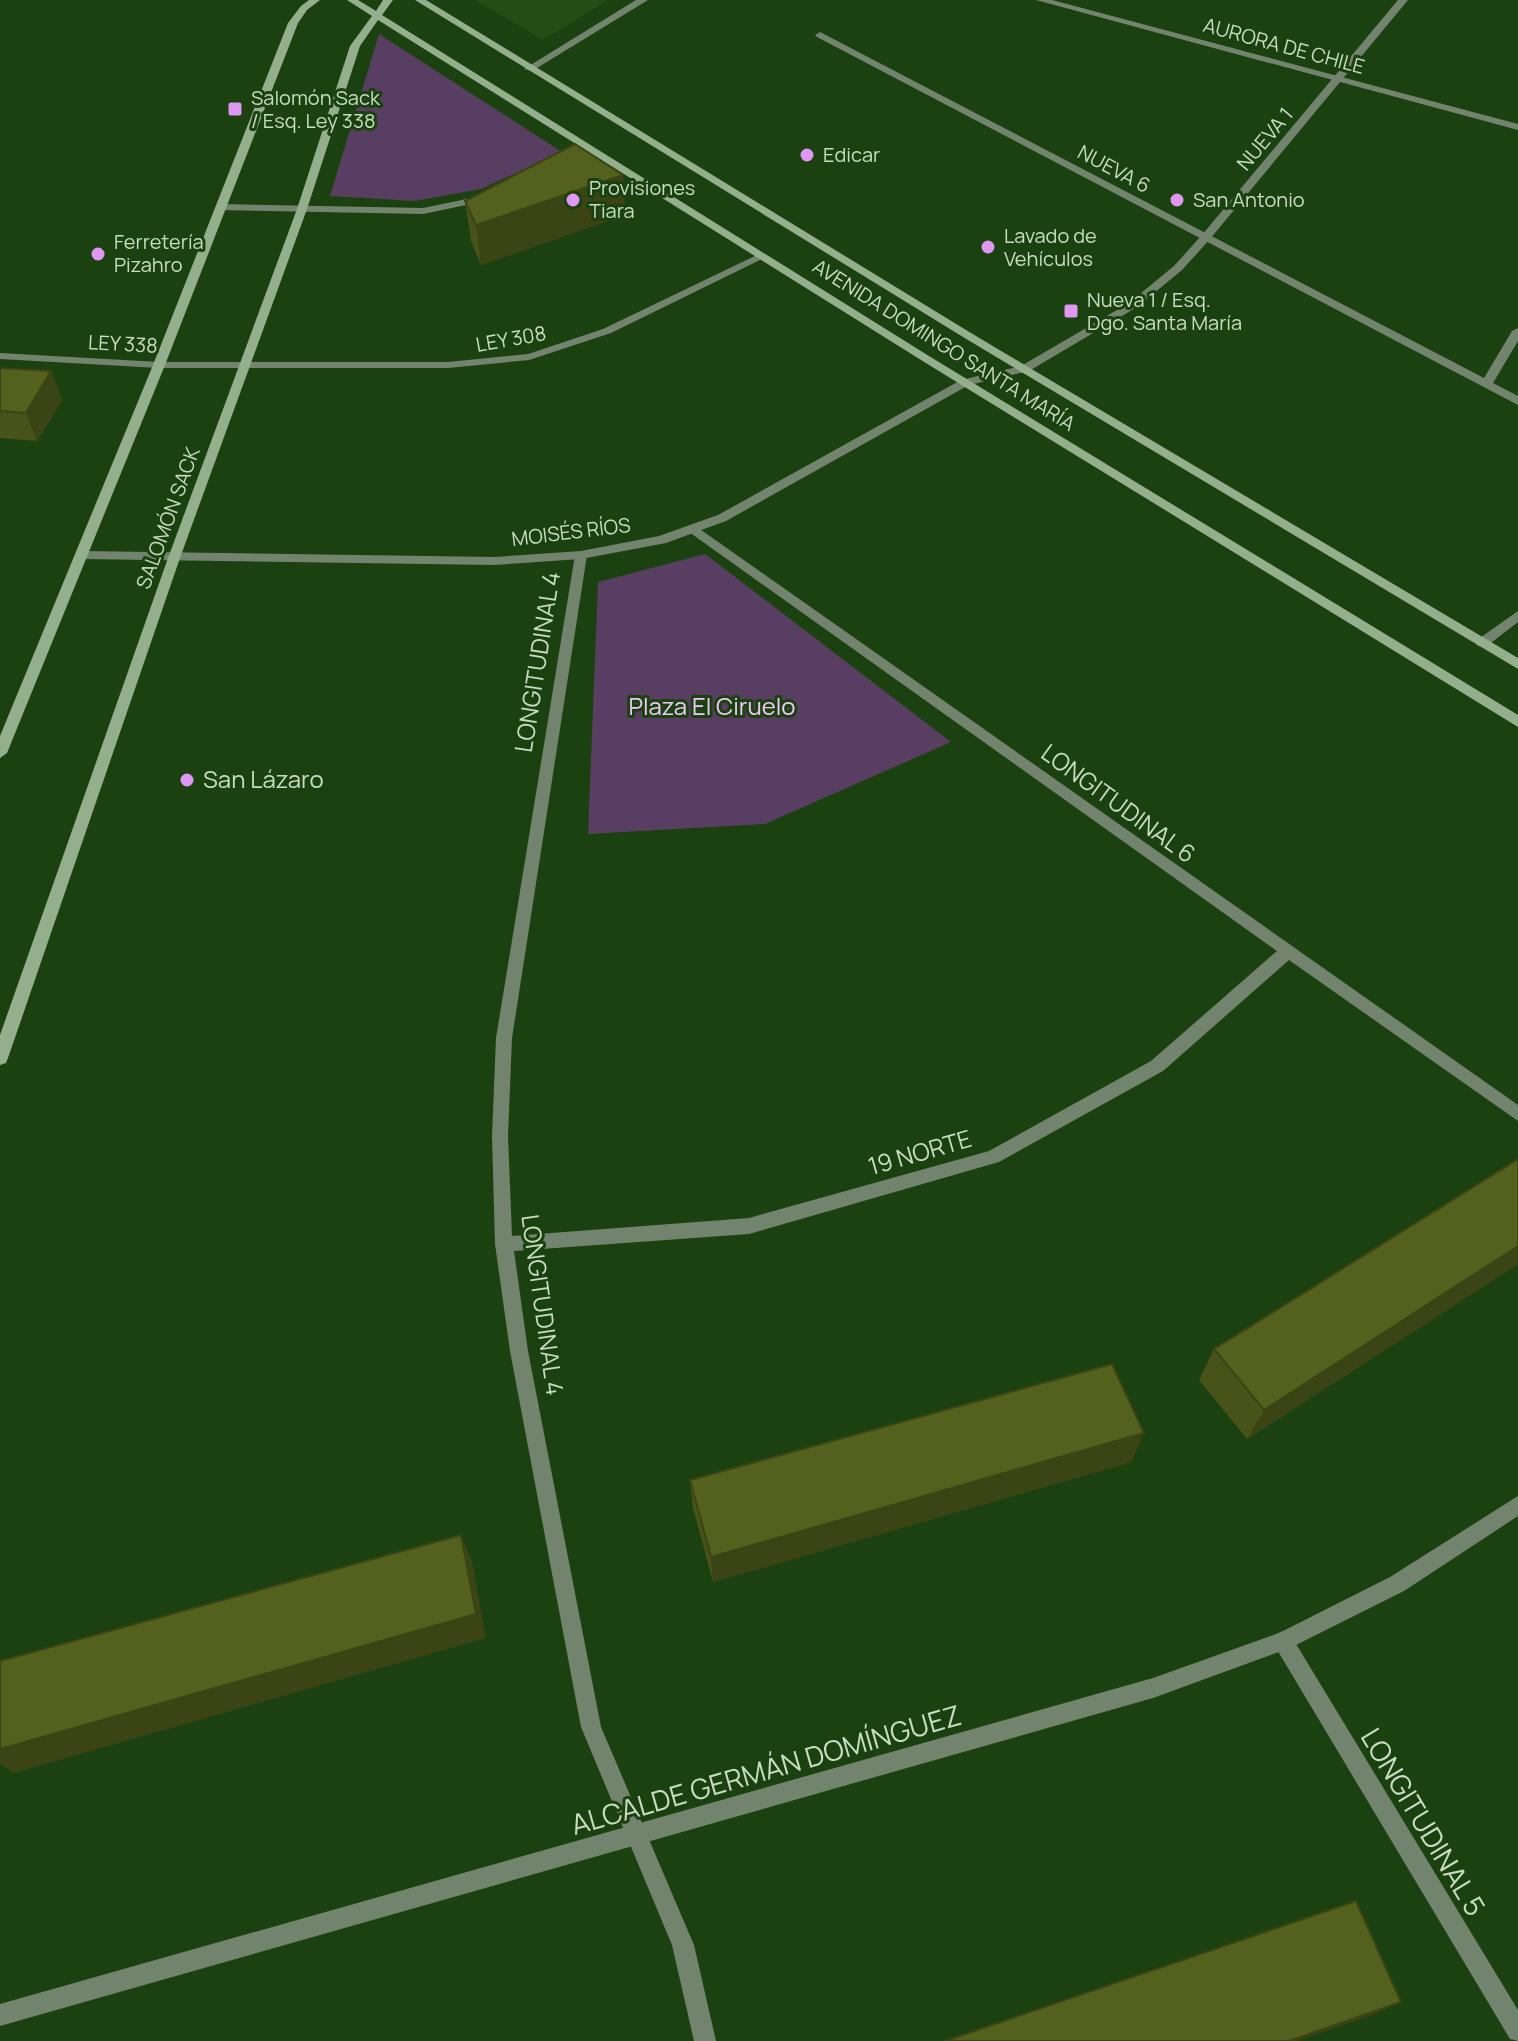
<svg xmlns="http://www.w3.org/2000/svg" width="1518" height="2041" font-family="Manrope,sans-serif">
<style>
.built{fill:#244d16}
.green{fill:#583e60}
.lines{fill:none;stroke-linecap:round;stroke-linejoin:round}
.pedestrian{fill:#73846e;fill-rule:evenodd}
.minor{fill:#73846e;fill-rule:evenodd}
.tertiary{fill:#73846e;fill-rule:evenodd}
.secondary{fill:#93af8c;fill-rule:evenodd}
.wall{fill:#485319}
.shaded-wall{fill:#3b4414}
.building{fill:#54611d;stroke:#3b4414;stroke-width:2}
.poi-dot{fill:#df98f2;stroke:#1c4110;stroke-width:3}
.labels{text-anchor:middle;stroke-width:6;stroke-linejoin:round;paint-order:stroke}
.far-street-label{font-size:20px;fill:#c7dcc1;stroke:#1c4110}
.far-poi-label{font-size:20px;fill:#c7dcc1;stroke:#1c4110;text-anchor:start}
.street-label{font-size:24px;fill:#c7dcc1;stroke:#1c4110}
.park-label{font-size:24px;fill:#edc9f7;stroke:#1c4110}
.poi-label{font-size:24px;fill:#c7dcc1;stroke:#1c4110;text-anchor:start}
.near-street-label{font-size:28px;fill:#c7dcc1;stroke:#1c4110}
</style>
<rect width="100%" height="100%" fill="#1c4110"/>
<!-- built -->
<path class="built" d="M475 0H608L543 40Z"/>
<!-- green -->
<path class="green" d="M379 34 562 152 481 189 415 201 330 196Z
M705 554 951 742 765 824 588 834 598 582Z"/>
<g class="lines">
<!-- pedestrian -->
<path class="pedestrian" d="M0 353 159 362 165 365 159 368 0 359Z"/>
<!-- minor -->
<path class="minor" d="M636 0H648L532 71 524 69Z
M1036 0H1052L1518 124V130Z
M820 32 1484 378 1512 331 1518 328V341L1493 383 1518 396V405L817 37 815 35Z
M486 195 491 198 490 200 423 214 221 210 216 207 221 204 423 208Z
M759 254 768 256 611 333 529 360 448 368H159L153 365 159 362H448L528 354 603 329Z
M694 525 1518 1105V1121L1289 960 1163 1071 999 1162 749 1234 514 1251 528 1351 601 1727 694 1945 716 2041H694L672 1945 581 1727 510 1351 495 1244 492 1136 496 1038 575 555 581 551 587 555 512 1038 508 1136 512 1236 749 1218 989 1151 1151 1061 1277 951 689 532V526Z
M1518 611V622L1487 646H1477V640Z
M1283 1631 1290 1634 1518 2010V2041L1510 2039 1276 1648 1273 1641 1276 1634Z"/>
<!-- tertiary -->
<path class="tertiary" d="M1398 0H1408L1210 239 1182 270 1137 307 1029 371 969 385 726 521 666 543 581 559 494 565 81 559 75 555 81 551 494 557 581 551 659 536 718 515 961 380 1021 366 1129 303 1174 266 1202 235Z
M1518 1496V1516L1404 1591 1290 1648 1153 1698 0 2026V2004L1153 1678 1279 1633 1390 1577Z"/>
<!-- secondary -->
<path class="secondary" d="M309 0H320L307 10 298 23 165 365 7 753 0 758V736L153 365 288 23 301 6Z
M347 0H358L376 11 383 0H393L382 15 929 356 1518 715V727L921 360 378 20 360 46 307 209 180 558 8 1058 6 1063 0 1065V1035L168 558 297 209 350 46 372 16Z
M415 0H426L971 333 1518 658V669L963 337Z"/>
</g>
<!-- wall -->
<path class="wall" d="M623 175 625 215 481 265 471 241 465 201Z
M0 368 51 371 62 400 37 441 0 438Z
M1518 1159V1264L1247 1439 1199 1380 1214 1349Z
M1144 1433 1131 1462 713 1582 693 1508 690 1480Z"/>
<!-- shaded-wall -->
<path class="shaded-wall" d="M623 175 625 215 481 265 476 225Z
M51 371 62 400 37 441 26 413Z
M1518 1246V1264L1247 1439 1264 1410Z
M1144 1433 1131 1462 713 1582 711 1557Z
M461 1535 472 1561 486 1638 14 1773 0 1764V1749Z
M1401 2002 1375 2014 1297 2041H1289Z"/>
<!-- building -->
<path class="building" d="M575 144 623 175 476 225 465 201Z
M0 368 51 371 26 413 0 411Z
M1518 1159V1246L1264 1410 1214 1349Z
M1112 1364 1144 1433 711 1557 690 1480Z
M461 1535 476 1614 0 1749V1661Z
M1356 1901 1401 2002 1289 2041H945Z"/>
<!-- markers -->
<g class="poi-dot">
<rect x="227" y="101" width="16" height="16" rx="4"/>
<circle cx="807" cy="155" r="8"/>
<circle cx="573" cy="200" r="8"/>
<circle cx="1177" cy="200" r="8"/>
<circle cx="988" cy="247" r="8"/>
<circle cx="98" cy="254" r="8"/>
<rect x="1063" y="303" width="16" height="16" rx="4"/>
<circle cx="187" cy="780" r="8"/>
</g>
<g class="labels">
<!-- far-street labels -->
<g class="far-street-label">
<text transform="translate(1284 46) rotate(15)" y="7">AURORA DE CHILE</text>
<text transform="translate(1265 139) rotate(-50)" y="7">NUEVA 1</text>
<text transform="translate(1114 169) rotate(28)" y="7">NUEVA 6</text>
<text transform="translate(511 339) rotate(-10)" y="7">LEY 308</text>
<text transform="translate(123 344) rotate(3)" y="7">LEY 338</text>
<text transform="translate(944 345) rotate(32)" y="7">AVENIDA DOMINGO SANTA MARÍA</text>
<text transform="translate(168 518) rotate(-70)" y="7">SALOMÓN SACK</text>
<text transform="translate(571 532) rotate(-7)" y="7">MOISÉS RÍOS</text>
</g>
<!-- far-poi labels -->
<g class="far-poi-label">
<text x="251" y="105">Salomón Sack<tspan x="251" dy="23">/ Esq. Ley 338</tspan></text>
<text x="823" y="162">Edicar</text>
<text x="589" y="195">Provisiones<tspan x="589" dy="23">Tiara</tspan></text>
<text x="1193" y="207">San Antonio</text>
<text x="1004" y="243">Lavado de<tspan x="1004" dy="23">Vehículos</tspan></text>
<text x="114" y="249">Ferretería<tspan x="114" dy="23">Pizahro</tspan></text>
<text x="1087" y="307">Nueva 1 / Esq.<tspan x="1087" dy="23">Dgo. Santa María</tspan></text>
</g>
<!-- street labels -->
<g class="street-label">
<text transform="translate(538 662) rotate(-81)" y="8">LONGITUDINAL 4</text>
<text transform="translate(1118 804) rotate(36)" y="8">LONGITUDINAL 6</text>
<text transform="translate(920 1153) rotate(-16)" y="8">19 NORTE</text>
<text transform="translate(542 1305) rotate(82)" y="8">LONGITUDINAL 4</text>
</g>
<!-- park labels -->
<g class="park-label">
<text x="712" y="715">Plaza El Ciruelo</text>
</g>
<!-- poi labels -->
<g class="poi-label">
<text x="203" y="788">San Lázaro</text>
</g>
<!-- near-street labels -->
<g class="near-street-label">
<text transform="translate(766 1770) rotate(-16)" y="10">ALCALDE GERMÁN DOMÍNGUEZ</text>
<text transform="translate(1423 1822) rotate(59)" y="10">LONGITUDINAL 5</text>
</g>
</g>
</svg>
